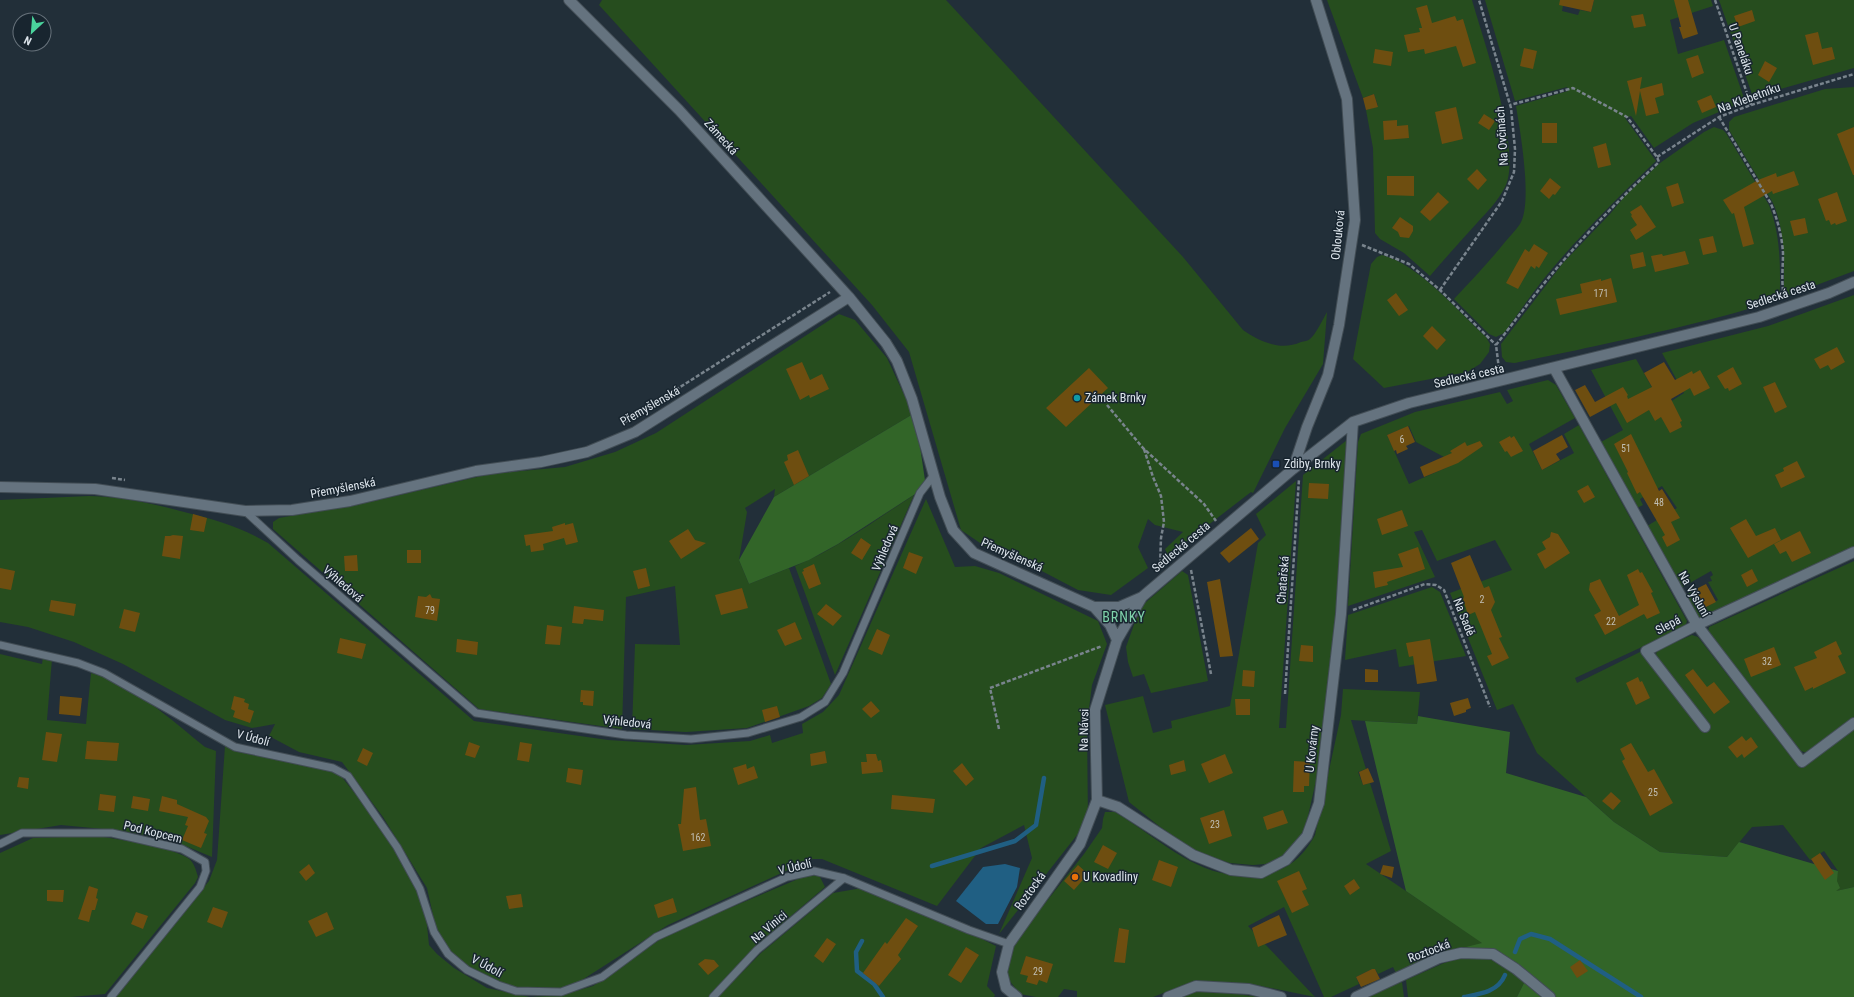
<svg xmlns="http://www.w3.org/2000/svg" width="1854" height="997" font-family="'Roboto Condensed',sans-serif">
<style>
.green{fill:#264d1e;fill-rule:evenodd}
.forest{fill:#326528}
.water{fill:#205f83}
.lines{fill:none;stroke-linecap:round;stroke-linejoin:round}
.stream{stroke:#205f83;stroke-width:4.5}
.building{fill:#6e4e10}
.lane-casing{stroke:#424d55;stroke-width:9}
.street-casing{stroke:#424d55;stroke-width:12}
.path{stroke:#79848d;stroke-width:2.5;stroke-dasharray:4 2;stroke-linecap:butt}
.lane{stroke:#65737f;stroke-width:7}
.street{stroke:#65737f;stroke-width:10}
.culture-dot{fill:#0f9aa8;stroke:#18252f;stroke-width:1.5}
.transit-dot{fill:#1a4fb4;stroke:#18252f;stroke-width:1.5}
.food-dot{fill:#e8710a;stroke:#18252f;stroke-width:1.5}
.labels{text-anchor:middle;stroke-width:3;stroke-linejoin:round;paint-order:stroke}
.number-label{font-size:10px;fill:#c1bfb5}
.street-label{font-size:12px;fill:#dde5ec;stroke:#18252f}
.poi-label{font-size:12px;fill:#dde5ec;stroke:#18252f;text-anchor:start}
.quarter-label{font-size:14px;letter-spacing:1px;fill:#7fd3ab;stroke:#18252f}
</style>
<rect width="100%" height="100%" fill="#222f39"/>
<!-- green -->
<path class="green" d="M602 0H946L1183 257 1243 330C1260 342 1281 351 1301 342 1304 341 1308 341 1310 339 1316 334 1323 319 1327 312L1323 364 1285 428 1253 493 1251 492 1168 556 1165 549 1183 532 1155 525 1148 519 1138 547 1148 568 1111 595 1078 590 1011 555 983 545 961 530 909 352 872 305 599 5Z
M1327 0H1472C1483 39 1523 152 1505 187 1498 201 1487 212 1477 223 1461 241 1445 258 1430 276L1404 253 1380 239 1375 233 1373 148 1366 110 1378 106 1374 94 1363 98Z
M1485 0H1564L1562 11 1578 15 1580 10 1591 12 1594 0H1711L1713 6 1670 20 1678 54 1724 40 1745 101 1693 123 1654 148 1631 116 1625 118 1656 161C1616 199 1577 238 1542 281 1529 298 1516 316 1504 333L1496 337 1489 334 1454 299C1471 281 1489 262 1505 242 1510 236 1516 230 1520 224 1533 203 1520 130 1516 106L1568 91 1567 87 1515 101Z
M1719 0H1854V68L1753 97Z
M1854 87V271L1790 295 1784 289C1784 259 1785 231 1773 203L1729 130V122L1734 117 1825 89Z
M1714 127 1723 130 1726 133 1769 205C1778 228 1780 252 1780 276 1780 283 1781 292 1777 297 1768 311 1546 357 1514 363L1506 362 1502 357 1501 344 1563 263 1610 214 1625 196 1660 163 1704 132Z
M1382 255C1418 264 1459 312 1486 337L1490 344 1489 352 1480 364 1467 372 1384 388 1353 359 1371 264 1377 257Z
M1854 295V549L1703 618 1696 616 1685 595 1695 590 1692 593 1696 601 1700 599 1705 608 1718 600 1708 582 1712 581 1710 577 1713 575 1711 571 1681 588 1647 526 1677 508 1662 486 1640 499 1643 505 1637 508 1601 442 1623 430 1591 370 1636 359 1669 418 1667 404 1684 393 1662 353 1768 326Z
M839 314 855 320 887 358 913 414 774 497 775 489 745 508 747 512 739 560 749 584 789 568 831 684 822 698 809 706 747 728 686 732 632 729 635 644 680 645 675 586 626 597 622 729 479 709 273 529V522L279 518 374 501 490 474 565 467 615 452 656 433Z
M1548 380 1556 385 1575 418 1529 444 1542 470 1574 453 1564 434 1579 425 1687 621 1685 627 1575 678 1577 683 1642 651 1703 731 1710 726 1656 655 1657 650 1692 635 1698 637 1800 768 1854 729V887L1833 892 1838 871 1824 851 1810 860 1783 825 1752 827 1727 857 1660 852 1614 822 1537 753 1513 704 1497 710 1450 593 1512 570 1495 540 1437 561 1422 530 1414 532 1435 577 1348 606 1358 442 1361 434 1415 412 1500 392 1507 404 1513 401 1507 390ZM1409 426 1416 442 1444 457 1450 466 1409 484 1387 435Z
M1347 440 1328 728 1308 816 1302 835 1291 850 1275 861 1265 864 1253 865 1230 863 1197 852 1159 826 1129 802 1105 705 1143 696 1153 733 1172 728 1171 721 1230 706 1258 543 1266 535 1256 514 1296 481 1279 728H1286L1303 475Z
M914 495 835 675 795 566C837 549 875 520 914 495Z
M89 496C124 497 155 504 188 513 216 520 243 528 268 543L474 721 608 740 686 745 750 741 770 735 772 743 803 733 802 724 823 712 839 695 926 499 955 567 975 566 999 573 1098 621 1107 644 1092 685 1087 724 1088 821 999 934 1032 858 1024 825 981 848 937 906 822 859H812L668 925 571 987 561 990 511 988 460 962 439 942 427 888 383 817 342 762 299 752 269 736 275 724 252 728 225 720 123 664 74 642 28 627 0 622V500Z
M1854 561V719L1807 753 1801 751 1708 632 1709 627Z
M1182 571 1188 575 1208 681 1151 693 1144 674 1133 677 1128 662 1126 647 1136 619 1145 603Z
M1432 587 1440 592 1466 656 1399 667 1396 649 1345 660 1348 615Z
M0 654 42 664 43 657 52 659 47 720 86 724 91 673C128 680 175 723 205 747L216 751 212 857 176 842 149 836 124 831 61 825 0 835Z
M1343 689 1420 692 1417 724 1351 720 1366 769 1358 772 1363 785 1370 783 1391 851 1366 864 1483 943 1396 973 1393 967 1378 974 1375 969H1372L1356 977 1359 984 1331 997H1324L1284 907 1248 926 1315 997 1252 984 1192 982 1153 997H1077V991L1064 989 1058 997H1036L1020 994 1005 975 1012 945 1084 854 1102 828 1103 819 1105 812H1115C1149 832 1187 868 1227 874 1235 875 1244 874 1252 874 1283 874 1300 862 1315 835L1341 715Z
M225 746 238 752 337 771 369 811 395 848 425 906 429 945 437 954 454 968 487 988 530 997 562 995 593 986 668 934 817 871 825 887 757 945 709 997H117V994L209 881 217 860Z
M97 836C122 840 167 846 188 858 194 862 196 870 198 877L195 883 105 994 71 997H0V853L33 838Z
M862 888 956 926 996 946 987 986 995 995 994 997H718L761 953 833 893Z
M1487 949 1525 981 1517 997H1408L1406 980 1444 963Z
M1402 982 1404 997H1364Z
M1197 989 1260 997H1183Z"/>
<!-- forest -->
<path class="forest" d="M913 414 918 433 926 487 838 544 809 560 749 584 739 560 774 497Z
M1418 716 1510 732 1506 773 1586 797 1614 822 1660 852 1727 857 1739 842 1838 871 1837 881 1840 888 1836 891 1854 887V997H1517L1525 981 1487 949 1465 956 1458 949 1482 943 1406 891 1365 721 1417 724Z"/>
<!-- water -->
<path class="water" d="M1005 864 1020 868 1017 887 998 924H986L956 901 983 867Z"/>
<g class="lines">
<!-- stream -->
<path class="stream" d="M932 866 1015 841 1036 825 1044 778
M862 941 856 952 857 971 874 984 883 997
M1515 952 1520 939 1531 934 1550 939 1641 997
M1464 997C1480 994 1498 992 1505 975"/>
</g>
<!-- building -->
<path class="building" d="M1560 0H1594L1591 12 1559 5Z
M1674 0H1688L1698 34 1683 39 1679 27H1681Z
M1427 5 1432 23 1455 16 1457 21 1463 19 1476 63 1463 67 1456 46 1425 54 1424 49 1408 52 1404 35 1420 32 1419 28H1422L1416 8Z
M1752 10 1755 21 1738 27 1734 16Z
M1643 14 1646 26 1634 28 1631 16Z
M1818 32 1822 49 1832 47 1835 59 1813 65 1805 35Z
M1524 48 1537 51 1533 69 1520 66Z
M1375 49 1393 52 1391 66 1373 63Z
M1698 55 1704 73 1692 78 1686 59Z
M1765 61 1777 68 1769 82 1758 75Z
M1642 77 1640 89 1662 83 1664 95 1655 98 1659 113 1646 116 1640 91 1636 116 1627 81Z
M1374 94 1378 107 1366 110 1363 98Z
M1711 95 1716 107 1702 113 1697 101Z
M1456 107 1463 139 1442 144 1435 112Z
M1484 114 1495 121 1489 130 1478 123Z
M1397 120V126L1408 125 1409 138 1384 140 1383 121Z
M1542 123H1557V143H1542Z
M1854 127V175H1853L1837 134Z
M1606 143 1611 165 1598 168 1593 147Z
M1477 169 1487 180 1478 190 1467 179Z
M1794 171 1799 185 1773 194 1772 191 1744 207 1754 244 1743 247 1734 213 1732 214 1723 200 1758 180 1776 173 1777 177Z
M1387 176H1414V196L1387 195Z
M1550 178 1561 187 1555 195 1553 194 1549 199 1540 191Z
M1678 183 1684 203 1672 207 1666 187Z
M1438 192 1449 202 1430 221 1420 212Z
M1837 192 1847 221 1836 225 1835 223 1831 225 1829 220 1826 221 1818 199Z
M1641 205 1656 227 1636 240 1630 230 1637 225 1631 216 1632 215 1630 212Z
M1400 217 1413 226V231L1409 238 1400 237 1398 232 1392 228Z
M1805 218 1808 233 1794 236 1790 221Z
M1713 236 1717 252 1703 255 1699 239Z
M1534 244 1548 253 1539 268 1536 266 1535 269 1531 266 1518 289 1506 283 1525 249 1529 252Z
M1685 251 1689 264 1655 272 1651 256 1662 254 1663 256Z
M1643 252 1646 266 1633 269 1630 255Z
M1611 278 1617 302 1560 315 1556 299 1582 293 1580 284 1601 279V281Z
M1396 293 1408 310 1399 316 1387 300Z
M1432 326 1446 340 1437 350 1423 336Z
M1837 347 1845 362 1831 370 1828 365 1820 369 1814 359Z
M802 362 810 380 822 374 829 389 810 398 809 395 800 400 786 369Z
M1664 362 1675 380 1692 371 1693 374 1700 370 1710 388 1694 396 1690 388 1671 399 1682 421 1680 422 1682 427 1670 433 1661 417 1655 421 1649 410 1627 423 1616 403 1590 417 1575 390 1585 385 1595 402 1623 387 1628 395 1627 396 1628 399 1652 387 1644 373Z
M1733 367 1742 384 1729 391 1728 388 1725 389 1717 376Z
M1089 368 1108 388 1066 427 1046 408Z
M1775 382 1787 407 1775 413 1763 387Z
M1408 426 1415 442 1406 446 1408 449 1397 454 1396 450 1394 451 1387 435Z
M1631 434 1659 491 1662 489 1680 518 1671 522 1680 540 1667 547 1662 537 1665 535 1640 492 1637 494 1627 473 1628 472 1614 444Z
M1562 435 1568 447 1556 454 1560 460 1542 470 1533 451Z
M1510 436 1511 438 1514 436 1523 451 1511 457 1507 451 1505 452 1499 442Z
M1480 441 1483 446 1458 463 1424 477 1420 467 1452 453 1450 451 1465 442 1467 446Z
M798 450 809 476 794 485 784 462 788 460 787 455Z
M1797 461 1805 477 1781 488 1775 475 1784 471 1783 468Z
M1309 483 1329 484 1328 499 1308 498Z
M1588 485 1595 497 1584 503 1577 491Z
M1402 510 1408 526 1382 535 1377 519Z
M193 514 207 518 204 532 190 530Z
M1746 519 1756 536 1775 528 1781 540 1748 558 1730 528Z
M565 523V525L573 523 578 542 566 545 564 538 543 544 544 550 531 552 530 545 526 546 524 535 553 531 552 527Z
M1251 528 1259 539 1229 563 1220 553Z
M688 529 695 540 706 543 681 559 669 541Z
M1800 531 1811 553 1792 562 1786 551 1780 554 1774 544Z
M1551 532 1558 534 1570 553 1545 569 1537 554 1546 549 1542 542 1550 537Z
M173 535 183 536 180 559 162 556 165 536H170Z
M861 538 871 545 862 560 851 553Z
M1418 547 1425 569 1387 582 1388 585 1375 588 1373 572 1403 567 1398 554Z
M407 550H421V563H407Z
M909 552 923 557 916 574 903 568Z
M357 555 358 571H345L344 556Z
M1470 555 1484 588 1489 586 1495 602 1491 610 1502 637 1499 638 1509 658 1492 666 1487 656 1492 654 1475 612 1468 615 1463 599 1464 597 1451 563Z
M814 564 821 584 809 589 802 572 804 571 803 569Z
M0 568 15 571 11 590 0 588Z
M646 568 650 586 638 589 633 571Z
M1638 569 1640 573 1642 572 1653 592 1651 593 1660 613 1647 619 1644 614 1605 635 1594 615 1601 611 1589 590 1590 583 1600 579 1619 616 1639 605 1627 575Z
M1752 569 1758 581 1747 587 1741 575Z
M1220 579 1233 656 1220 657 1207 582Z
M1706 584 1716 602 1704 608 1694 590Z
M742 588 748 608 721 615 715 595Z
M430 594 432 598 440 599 437 621 415 617 418 596 426 597Z
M51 600 76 604 74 616 49 611Z
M826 604 842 616 833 626 817 614Z
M574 606 604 610 603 621 584 619 583 624 572 623Z
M124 609 140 613 135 632 119 628Z
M795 622 802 639 785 646 777 630Z
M547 625 562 627 560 645 545 644Z
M877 629 890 635 882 655 868 649Z
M340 638 366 644 362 659 337 653Z
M457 639 478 642 477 655 456 652Z
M1430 639 1437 681 1417 684 1413 656 1409 657 1406 643Z
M1836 641 1842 654 1838 656 1846 673 1813 689V687L1805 691 1794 667 1817 658 1814 652Z
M1301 645 1313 646V662L1299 661Z
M1774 647 1781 665 1751 677 1744 659Z
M1365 669 1378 670V682H1365Z
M1693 669 1707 687 1714 682 1730 702 1714 714 1685 675Z
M1243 670 1255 671 1254 687 1242 686Z
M1638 677 1640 682 1642 681 1650 698 1636 705 1626 683Z
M581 690 594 691 593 706 583 705V702H580Z
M60 696 82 698 80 716 59 714Z
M234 696 245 699 244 702 249 704 248 709 254 711 250 723 233 717 235 711 231 709Z
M1468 698 1471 708 1466 710V712L1454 716 1450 703Z
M1235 699H1250V715H1236Z
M871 701 880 711 871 718 862 709Z
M777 706 780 717 765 722 762 710Z
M46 732 62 734 57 762 42 760Z
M1742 736 1746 741 1751 737 1758 747 1744 758 1742 754 1737 758 1728 747Z
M87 741 119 743 117 761 85 759Z
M469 742 480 746 475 758 465 755Z
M520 742 532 744 529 762 517 760Z
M1631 743 1648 772 1654 769 1673 803 1650 816 1622 761 1625 759 1620 749Z
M363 748 373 753 367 766 357 761Z
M825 751 827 763 811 766 810 754Z
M866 754H876L878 761 881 760 883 772 862 774 861 762H867Z
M1225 754 1233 773 1209 783 1201 764Z
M1184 760 1186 771 1171 775 1169 765Z
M1294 761 1310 762 1309 786H1304V792H1293Z
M962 763 974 779 966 786 953 771Z
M746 764 747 769 754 766 758 778 738 785 733 768Z
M568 768 583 770 581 785 566 782Z
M1368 768 1374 782 1363 785 1359 772Z
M19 777 29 778 28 789 17 787Z
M696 787 700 820 706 819 711 846 683 851 678 824H681L684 789Z
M1611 792 1621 801 1613 810 1602 801Z
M100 794 116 796 114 812 98 810Z
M892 795 935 799 933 813 891 809Z
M133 796 150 799 148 811 131 808Z
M162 796 177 800V804L206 817 209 821 204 833 207 834 201 848 182 840 188 826 185 825 188 817 159 811Z
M1224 810 1232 836 1209 844 1200 818Z
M1283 810 1288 823 1267 830 1263 817Z
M1103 845 1117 853 1108 869 1094 862Z
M1820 853 1834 873 1825 880 1811 859Z
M1159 860 1178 867 1171 887 1152 880Z
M309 864 315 873 306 881 299 872Z
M1078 865 1088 874 1074 890 1064 881Z
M1383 865 1394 867 1392 878 1380 874Z
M1299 871 1307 889 1302 891 1309 905 1292 913 1277 881Z
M1354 879 1360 888 1350 895 1344 886Z
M89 886 98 889 96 898 98 899 95 910H92L89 922 78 919Z
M47 890H64L63 902 47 901Z
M521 894 523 907 509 909 506 896Z
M673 898 677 912 658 918 654 905Z
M213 907 228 912 222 928 207 922Z
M136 912 148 916 143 929 131 924Z
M327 912 334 929 316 937 308 921Z
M1279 915 1287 935 1258 947 1252 928Z
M906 918 918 926 898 955 901 959 879 986 863 973 885 942 887 944Z
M1119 928 1129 930 1125 963 1114 962Z
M827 938 836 944 823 963 814 956Z
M966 947 979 955 961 983 948 975Z
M1026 956 1053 964 1047 983 1039 980 1037 985 1026 982 1028 976 1020 974Z
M705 959 714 960 719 966 708 975 698 964Z
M1580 960 1588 971 1577 978 1570 967Z
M1372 969H1375L1380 979 1361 987 1356 977Z"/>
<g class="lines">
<defs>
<path id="lane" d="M245 511 298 560 476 713 626 735 691 739 748 733 801 717 825 702 843 673 920 493 934 475
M0 645 78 663 104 673 235 747 333 768 348 776 397 847 420 889 434 932 448 954 467 970 498 985 516 991 561 992 602 977 656 937 787 877 814 871 844 878 969 930 1009 944
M0 844 22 833H112L182 849 205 862 206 871 200 887 111 997
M713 997 757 950 844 878"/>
<path id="street" d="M569 0 679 110 849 297 886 343 897 361 912 399 940 497 953 530 974 553 1094 607 1110 625 1117 640 1095 710 1097 800 1080 844 1009 944 1002 972 1006 988 1017 997
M1554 368 1697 625 1802 762 1854 723
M1293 469 1307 427 1328 375 1339 325 1355 220 1347 99 1316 0
M0 487 95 489 245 511 292 510 350 501 476 471 541 462 587 452 635 432 849 297
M1094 607H1119L1142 597
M1117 640 1142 597 1293 469 1353 422 1409 403 1759 317 1829 293 1854 282
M1705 727 1646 651 1697 625 1854 552
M1097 800 1118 807 1193 855 1231 870 1261 873 1286 860 1307 836 1319 803 1341 614 1353 422
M1168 997 1196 986 1249 989 1281 997
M1356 997 1439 958 1461 953 1493 954 1516 969 1550 997"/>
</defs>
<!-- lane casing -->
<use href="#lane" class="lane-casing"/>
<!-- street casing -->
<use href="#street" class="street-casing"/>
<!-- path -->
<path class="path" d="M1715 0 1751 105
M1719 117 1770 202C1777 217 1782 236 1783 253 1783 267 1781 282 1784 296
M1657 157 1719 117 1751 105 1854 74
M1362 245 1409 264 1440 290 1496 345
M1440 290 1502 201 1514 172 1515 149 1511 108 1479 0
M1499 369 1496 345C1518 317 1539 288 1563 261 1593 226 1625 194 1659 162L1657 157 1627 117 1573 88 1510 105
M1107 405 1143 448 1204 504 1216 521
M625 422 830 292
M1144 449 1153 477 1161 496 1164 522 1161 538 1160 566
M112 478 125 480
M1191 570 1211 674
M1353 610 1425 584 1436 585 1444 590 1490 707
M1285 694 1299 479
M999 729 990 688 1102 646"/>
<!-- lane -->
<use href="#lane" class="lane"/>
<!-- street -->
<use href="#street" class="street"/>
</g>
<!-- markers -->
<circle class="culture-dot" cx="1077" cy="398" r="4"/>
<rect class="transit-dot" x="1272" y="460" width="8" height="8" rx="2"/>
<circle class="food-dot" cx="1075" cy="877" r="4"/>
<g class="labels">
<!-- number labels -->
<g class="number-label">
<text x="1601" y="297">171</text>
<text x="1402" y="443">6</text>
<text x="1626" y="452">51</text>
<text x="1659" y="506">48</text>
<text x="1482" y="603">2</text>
<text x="430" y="614">79</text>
<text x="1611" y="625">22</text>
<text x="1767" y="665">32</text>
<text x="1653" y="796">25</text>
<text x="1215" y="828">23</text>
<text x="698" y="841">162</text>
<text x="1038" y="975">29</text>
</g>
<!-- street labels -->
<g class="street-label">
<text transform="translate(1741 49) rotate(71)" y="4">U Paneláku</text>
<text transform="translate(1749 98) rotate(-20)" y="4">Na Klebetníku</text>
<text transform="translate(1502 136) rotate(-94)" y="4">Na Ovčinách</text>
<text transform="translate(721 137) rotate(48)" y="4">Zámecká</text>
<text transform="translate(1338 235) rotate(-84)" y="4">Oblouková</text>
<text transform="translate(1781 295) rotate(-18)" y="4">Sedlecká cesta</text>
<text transform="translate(1469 376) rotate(-13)" y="4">Sedlecká cesta</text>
<text transform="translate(650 406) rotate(-30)" y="4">Přemyšlenská</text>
<text transform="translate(343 488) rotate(-11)" y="4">Přemyšlenská</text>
<text transform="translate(1181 547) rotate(-40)" y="4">Sedlecká cesta</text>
<text transform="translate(885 548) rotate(-67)" y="4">Výhledová</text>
<text transform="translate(1012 555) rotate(24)" y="4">Přemyšlenská</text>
<text transform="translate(1283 580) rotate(-86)" y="4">Chatařská</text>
<text transform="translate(343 584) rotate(41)" y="4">Výhledová</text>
<text transform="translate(1694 594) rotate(60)" y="4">Na Výsluní</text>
<text transform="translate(1464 617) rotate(68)" y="4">Na Sadě</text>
<text transform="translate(1668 625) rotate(-28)" y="4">Slepá</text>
<text transform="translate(627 722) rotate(6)" y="4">Výhledová</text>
<text transform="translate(1084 730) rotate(-89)" y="4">Na Návsi</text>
<text transform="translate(253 738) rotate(15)" y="4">V Údolí</text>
<text transform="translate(1312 749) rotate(-84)" y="4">U Kovárny</text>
<text transform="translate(153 832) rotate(14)" y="4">Pod Kopcem</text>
<text transform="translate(795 867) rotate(-14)" y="4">V Údolí</text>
<text transform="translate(1030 891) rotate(-54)" y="4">Roztocká</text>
<text transform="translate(769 927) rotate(-40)" y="4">Na Vinici</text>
<text transform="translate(1429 951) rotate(-21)" y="4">Roztocká</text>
<text transform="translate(487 966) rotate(28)" y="4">V Údolí</text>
</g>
<!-- poi labels -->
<g class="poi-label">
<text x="1085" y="402">Zámek Brnky</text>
<text x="1284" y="468">Zdiby, Brnky</text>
<text x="1083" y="881">U Kovadliny</text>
</g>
<!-- quarter labels -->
<g class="quarter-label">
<text x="1124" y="622">BRNKY</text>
</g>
</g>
<!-- north arrow -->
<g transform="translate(32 32) rotate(206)"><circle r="19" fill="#18252f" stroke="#67727b"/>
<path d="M0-3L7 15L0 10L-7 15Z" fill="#4ad49c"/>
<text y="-6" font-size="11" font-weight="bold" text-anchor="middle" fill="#dde5ec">N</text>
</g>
</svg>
